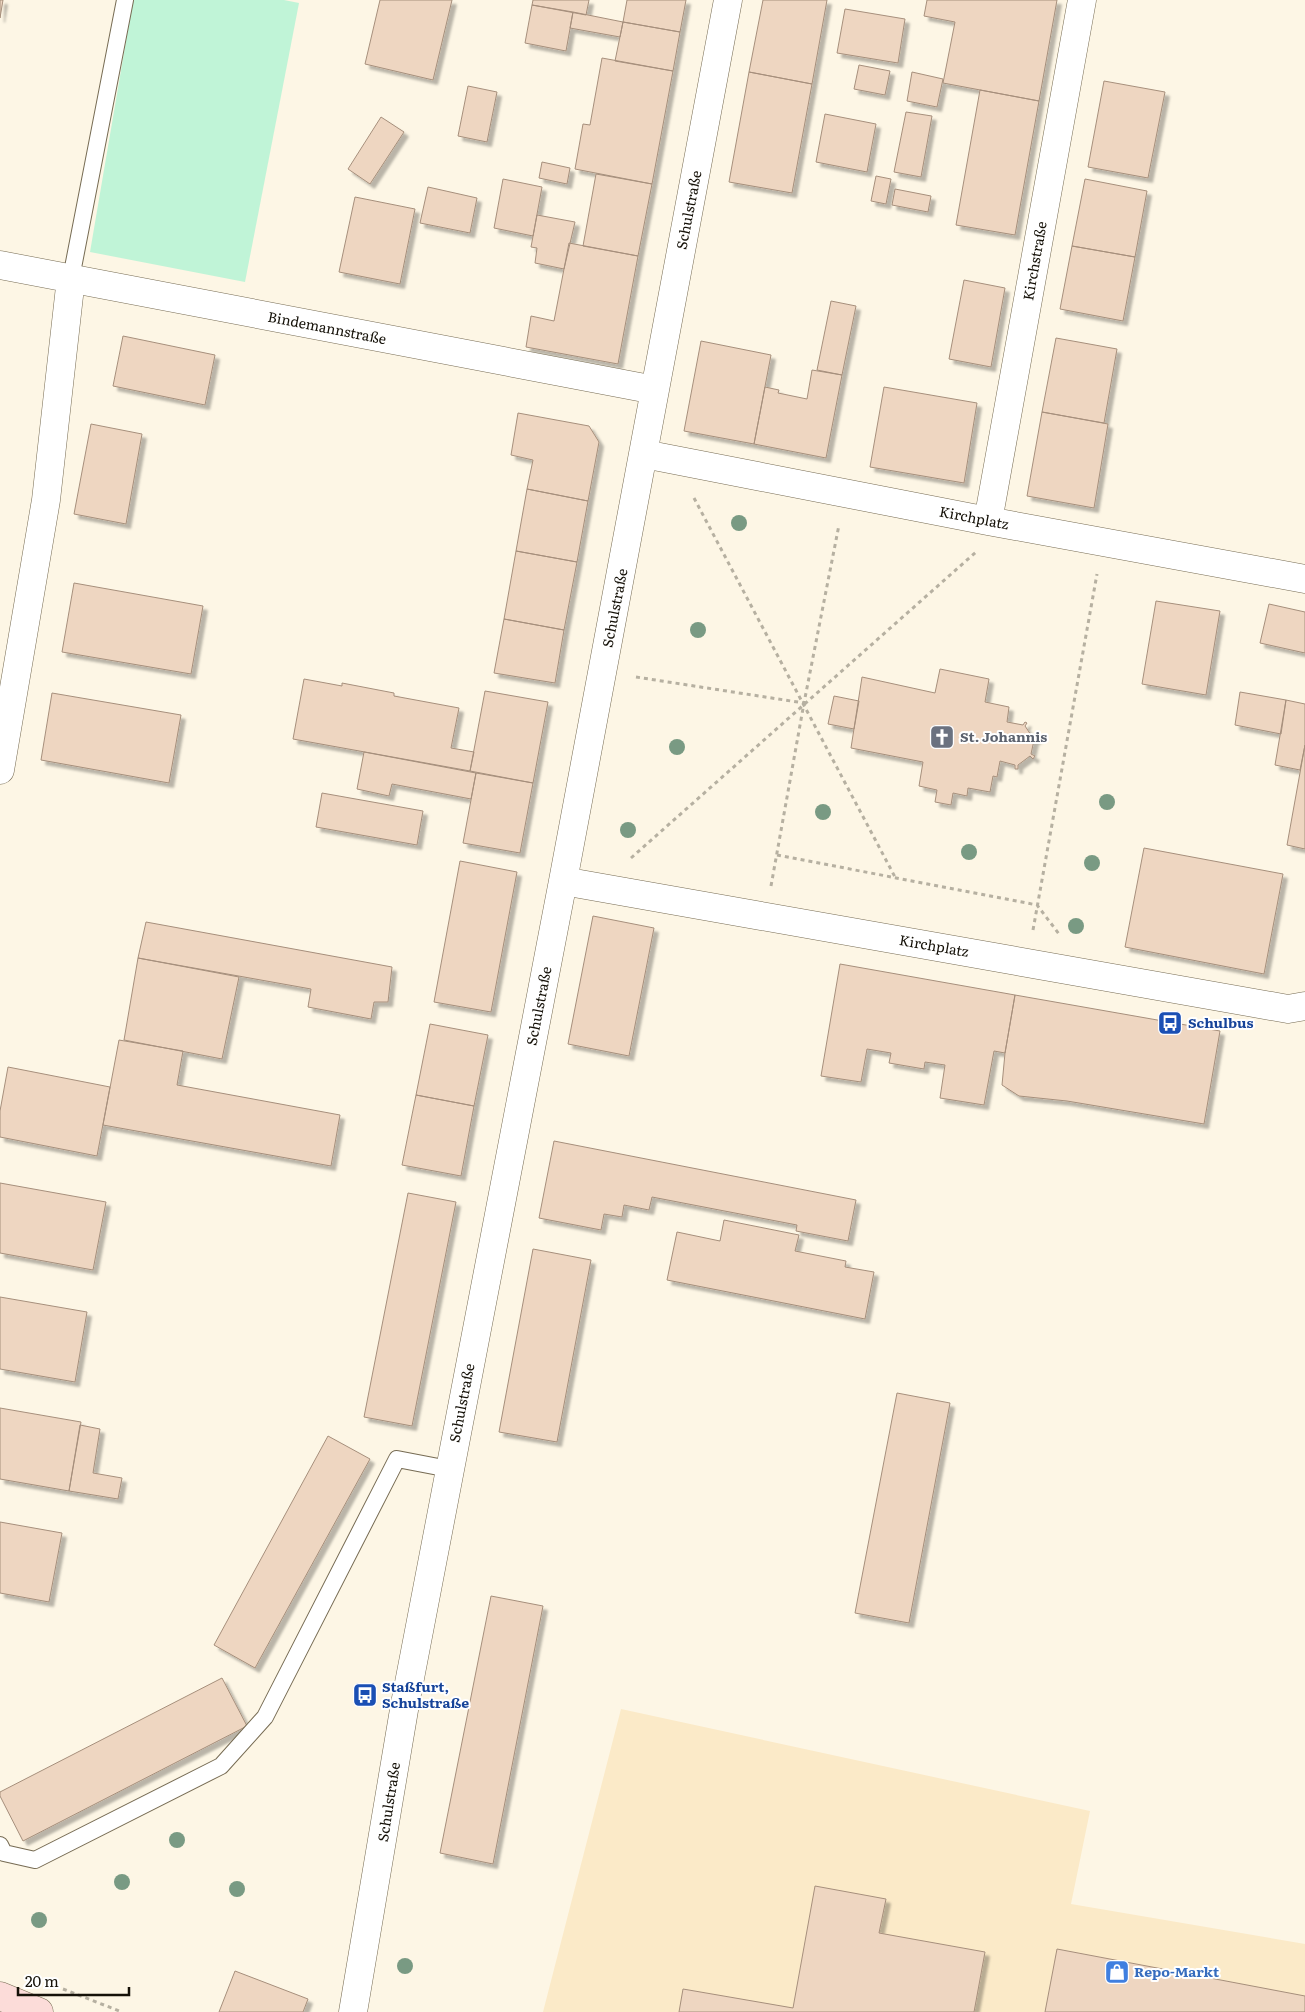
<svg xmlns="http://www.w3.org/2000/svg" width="1305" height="2012" font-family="Literata,serif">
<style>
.built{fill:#fbeac8}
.green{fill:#c0f4d7}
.building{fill:#eed6c1;stroke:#a68f7c;filter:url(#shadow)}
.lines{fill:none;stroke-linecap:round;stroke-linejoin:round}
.service-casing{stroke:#766b53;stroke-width:18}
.minor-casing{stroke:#766b53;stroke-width:29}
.secondary-casing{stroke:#766b53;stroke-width:29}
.path{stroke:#b6b0a1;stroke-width:3;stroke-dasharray:4 4;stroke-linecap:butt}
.service{stroke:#fff;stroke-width:16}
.minor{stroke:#fff;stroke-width:28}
.secondary{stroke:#fcdcd9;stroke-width:28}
.tree{fill:#799a83}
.labels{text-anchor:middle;stroke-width:4;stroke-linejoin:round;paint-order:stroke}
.street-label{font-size:14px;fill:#151108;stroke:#fff}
.worship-label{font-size:14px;font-weight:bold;fill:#5b616d;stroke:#fff;text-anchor:start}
.transit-label{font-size:14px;font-weight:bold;fill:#164399;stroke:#fff;text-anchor:start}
.shop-label{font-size:14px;font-weight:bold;fill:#366cbe;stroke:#fff;text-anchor:start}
</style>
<defs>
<filter id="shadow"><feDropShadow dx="4.5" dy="4.5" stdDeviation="1" flood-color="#0004"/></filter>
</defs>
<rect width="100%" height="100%" fill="#fdf6e5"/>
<!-- built -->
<path class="built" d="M621 1709 1090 1811 1071 1904 1305 1944V2012H543Z"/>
<!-- green -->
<path class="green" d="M133 0H284L299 3 245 282 90 252Z"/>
<!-- building -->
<path class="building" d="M0 0H3L0 18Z
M380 0H452L433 80 365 64Z
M533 0H589L586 15 532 5Z
M627 0H686L680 32 623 22Z
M763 0H827L812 84 749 72Z
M927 0H1057L1039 101 943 83 955 22 924 16Z
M532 5 573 12 566 51 525 43Z
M845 9 905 19 898 63 837 53Z
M573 12 623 22 620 37 570 28Z
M623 22 680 32 673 71 615 61Z
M602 58 673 71 652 184 575 169 583 124 590 125Z
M859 65 890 71 885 95 854 89Z
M749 72 812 84 792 193 729 182Z
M912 72 943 79 937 107 907 101Z
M1104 81 1165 92 1148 178 1088 167Z
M468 86 497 92 487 142 458 136Z
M980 90 1039 101 1015 235 956 225Z
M906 112 932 116 921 177 894 172Z
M825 114 876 124 867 172 816 162Z
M381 117 404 132 370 184 348 169Z
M542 162 570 168 567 184 539 178Z
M596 174 652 184 638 256 583 246Z
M876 176 891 179 886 204 871 201Z
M503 179 542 187 533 236 494 228Z
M1085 179 1147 191 1135 257 1072 246Z
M428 187 477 198 470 233 420 223Z
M895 189 931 196 928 212 892 205Z
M355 197 415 209 400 284 339 272Z
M537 215 575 222 564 269 535 263 537 248 531 247Z
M569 243 638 256 618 364 526 347 531 316 554 321Z
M1072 246 1135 257 1123 321 1060 309Z
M964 280 1005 288 991 367 949 359Z
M831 301 856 306 842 375 817 370Z
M123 336 215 355 205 405 113 386Z
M1056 338 1117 349 1104 423 1042 412Z
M701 341 771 355 754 444 684 431Z
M812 370 842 375 826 458 754 444 765 387 779 390 778 393 807 399Z
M884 387 977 403 964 483 870 467Z
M1042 412 1108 424 1094 508 1027 496Z
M518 413 589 426 599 442 588 501 527 489 533 460 511 455Z
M91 424 142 434 126 524 74 514Z
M527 489 588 501 577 562 516 551Z
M516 551 577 562 564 630 504 619Z
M74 583 203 606 191 674 62 652Z
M1156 601 1220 611 1206 695 1142 684Z
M1269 604 1305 612V653L1260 643Z
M504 619 564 630 555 683 494 673Z
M940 669 989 679 985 702 1009 707 1007 722 1023 725 1025 722 1027 723 1025 726 1033 738 1036 737 1037 739 1034 740 1031 754 1035 756 1033 759 1030 756 1018 765V769H1015V765L1000 761 997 777 993 776 990 792 968 788 967 796 953 793 951 805 935 802 937 790 919 786 923 762 851 748 862 677 935 693Z
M304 679 342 686V683L394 693V696L459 708 451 748 474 752 470 771 293 739Z
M485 691 548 702 533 783 470 771Z
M1240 692 1286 700 1281 734 1235 725Z
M52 693 181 715 169 783 41 760Z
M834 696 859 701 854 729 828 724Z
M1286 700 1305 704V745L1300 770 1275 765Z
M1305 745V849L1287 845Z
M364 752 476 773 471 799 392 784 389 796 357 789Z
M476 773 533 783 520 853 463 843Z
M322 793 423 811 417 845 316 827Z
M1144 848 1283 874 1264 974 1125 947Z
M460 861 517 872 491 1012 434 1002Z
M593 916 654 928 629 1056 568 1044Z
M146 922 392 967 388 1002H374L371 1019 308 1007 311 989 138 958Z
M138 958 239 977 222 1059 124 1040Z
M840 964 1015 995 1005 1053 994 1051 984 1105 940 1098 945 1065 925 1062 924 1069 889 1063 891 1053 867 1049 861 1082 821 1076Z
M1015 995 1220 1031 1204 1124 1067 1101 1019 1096 1002 1085 1005 1053Z
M430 1024 488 1035 474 1106 416 1095Z
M119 1040 183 1051 177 1085 340 1115 331 1166 103 1125Z
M8 1067 110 1087 97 1156 0 1137V1111Z
M416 1095 474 1106 461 1176 402 1165Z
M554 1141 856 1200 848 1241 796 1231 797 1225 652 1197 649 1210 624 1205 622 1217 604 1214 601 1230 539 1218Z
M0 1183 106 1202 93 1270 0 1253Z
M408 1193 456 1202 412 1426 364 1417Z
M724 1220 799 1235 795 1251 846 1261 845 1267 874 1272 865 1319 667 1280 677 1232 720 1241Z
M533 1249 591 1260 557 1442 499 1432Z
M0 1297 87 1312 75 1382 0 1369Z
M897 1393 950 1403 909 1623 855 1613Z
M0 1408 81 1422 69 1491 0 1479Z
M80 1425 100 1429 93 1473 122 1478 118 1499 69 1491Z
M328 1436 370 1459 255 1668 214 1645Z
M0 1522 62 1533 49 1602 0 1593Z
M491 1596 543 1606 493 1864 440 1853Z
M222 1678 247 1726 23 1841 0 1796V1792Z
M815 1886 886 1899 879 1933 985 1952 974 2012H679L683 1989 793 2008Z
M1057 1949 1305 1996V2012H1045Z
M235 1971 308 1999 303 2012H219Z"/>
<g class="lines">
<defs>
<path id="service" d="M71 278 125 0
M0 1845 4 1853 35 1860 221 1766 265 1717 397 1459 449 1469"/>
<path id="minor" d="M0 265 655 390
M644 454 988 521 1305 579
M988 521 1082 0
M0 770 46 500 71 278
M563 881 1288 1009 1305 1006
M353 2012 405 1704 563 881 728 0"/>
<path id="secondary" d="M0 1996 39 2012"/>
</defs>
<!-- service casing -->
<use href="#service" class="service-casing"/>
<!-- minor casing -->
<use href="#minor" class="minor-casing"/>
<!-- secondary casing -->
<use href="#secondary" class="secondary-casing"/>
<!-- path -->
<path class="path" d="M694 498 895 877
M636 677 804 703
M777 855 1037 905 1059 934
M631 858 976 552
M771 886 804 703 839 525
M1033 930 1097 574
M63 1989 122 2012"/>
<!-- service -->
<use href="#service" class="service"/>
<!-- minor -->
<use href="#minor" class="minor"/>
<!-- secondary -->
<use href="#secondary" class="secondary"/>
</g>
<!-- trees -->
<g class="tree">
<circle cx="739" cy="523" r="8"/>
<circle cx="698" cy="630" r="8"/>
<circle cx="677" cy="747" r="8"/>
<circle cx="1107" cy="802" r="8"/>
<circle cx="823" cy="812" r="8"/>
<circle cx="628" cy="830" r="8"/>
<circle cx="969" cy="852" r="8"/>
<circle cx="1092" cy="863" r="8"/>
<circle cx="1076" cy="926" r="8"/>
<circle cx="177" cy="1840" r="8"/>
<circle cx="122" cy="1882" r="8"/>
<circle cx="237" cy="1889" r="8"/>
<circle cx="39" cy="1920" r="8"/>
<circle cx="405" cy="1966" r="8"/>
</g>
<!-- icons -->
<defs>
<symbol id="church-square" viewBox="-11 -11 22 22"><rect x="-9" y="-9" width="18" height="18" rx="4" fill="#6b7280" stroke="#fff"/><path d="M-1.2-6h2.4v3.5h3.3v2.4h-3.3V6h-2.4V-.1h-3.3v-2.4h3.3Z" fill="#fff"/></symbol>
<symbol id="bus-square" viewBox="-11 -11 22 22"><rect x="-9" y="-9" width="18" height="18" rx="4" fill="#1a4fb4" stroke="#fff"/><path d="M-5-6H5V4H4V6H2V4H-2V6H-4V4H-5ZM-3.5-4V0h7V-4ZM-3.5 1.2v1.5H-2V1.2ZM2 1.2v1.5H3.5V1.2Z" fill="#fff"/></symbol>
<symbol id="shop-square" viewBox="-11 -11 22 22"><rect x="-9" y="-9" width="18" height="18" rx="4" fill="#3f7fe0" stroke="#fff"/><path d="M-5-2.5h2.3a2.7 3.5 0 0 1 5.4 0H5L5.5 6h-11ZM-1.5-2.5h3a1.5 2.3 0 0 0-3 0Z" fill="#fff"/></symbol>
</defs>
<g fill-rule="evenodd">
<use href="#church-square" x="928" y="723" width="28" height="28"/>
<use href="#bus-square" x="1156" y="1009" width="28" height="28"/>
<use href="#bus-square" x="351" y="1681" width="28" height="28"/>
<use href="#shop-square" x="1103" y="1958" width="28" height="28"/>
</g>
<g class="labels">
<!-- street labels -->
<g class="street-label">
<text transform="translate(689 210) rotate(-79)" y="5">Schulstraße</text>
<text transform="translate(1035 261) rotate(-80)" y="5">Kirchstraße</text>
<text transform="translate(327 328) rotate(11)" y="5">Bindemannstraße</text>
<text transform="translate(974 518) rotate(11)" y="5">Kirchplatz</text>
<text transform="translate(615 608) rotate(-79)" y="5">Schulstraße</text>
<text transform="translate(934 946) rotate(10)" y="5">Kirchplatz</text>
<text transform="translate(539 1006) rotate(-79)" y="5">Schulstraße</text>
<text transform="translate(462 1403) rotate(-79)" y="5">Schulstraße</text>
<text transform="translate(389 1802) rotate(-81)" y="5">Schulstraße</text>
</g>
<!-- worship labels -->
<g class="worship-label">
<text x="960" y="742">St. Johannis</text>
</g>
<!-- transit labels -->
<g class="transit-label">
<text x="1188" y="1028">Schulbus</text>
<text x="382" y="1692">Staßfurt,<tspan x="382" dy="16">Schulstraße</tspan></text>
</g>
<!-- shop labels -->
<g class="shop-label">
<text x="1134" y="1977">Repo-Markt</text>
</g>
</g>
<!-- scale -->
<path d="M18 1987v8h111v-8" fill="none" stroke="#151108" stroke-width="2.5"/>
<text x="25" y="1987" font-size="15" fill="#151108" stroke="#ffffff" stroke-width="4" paint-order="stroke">20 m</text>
</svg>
